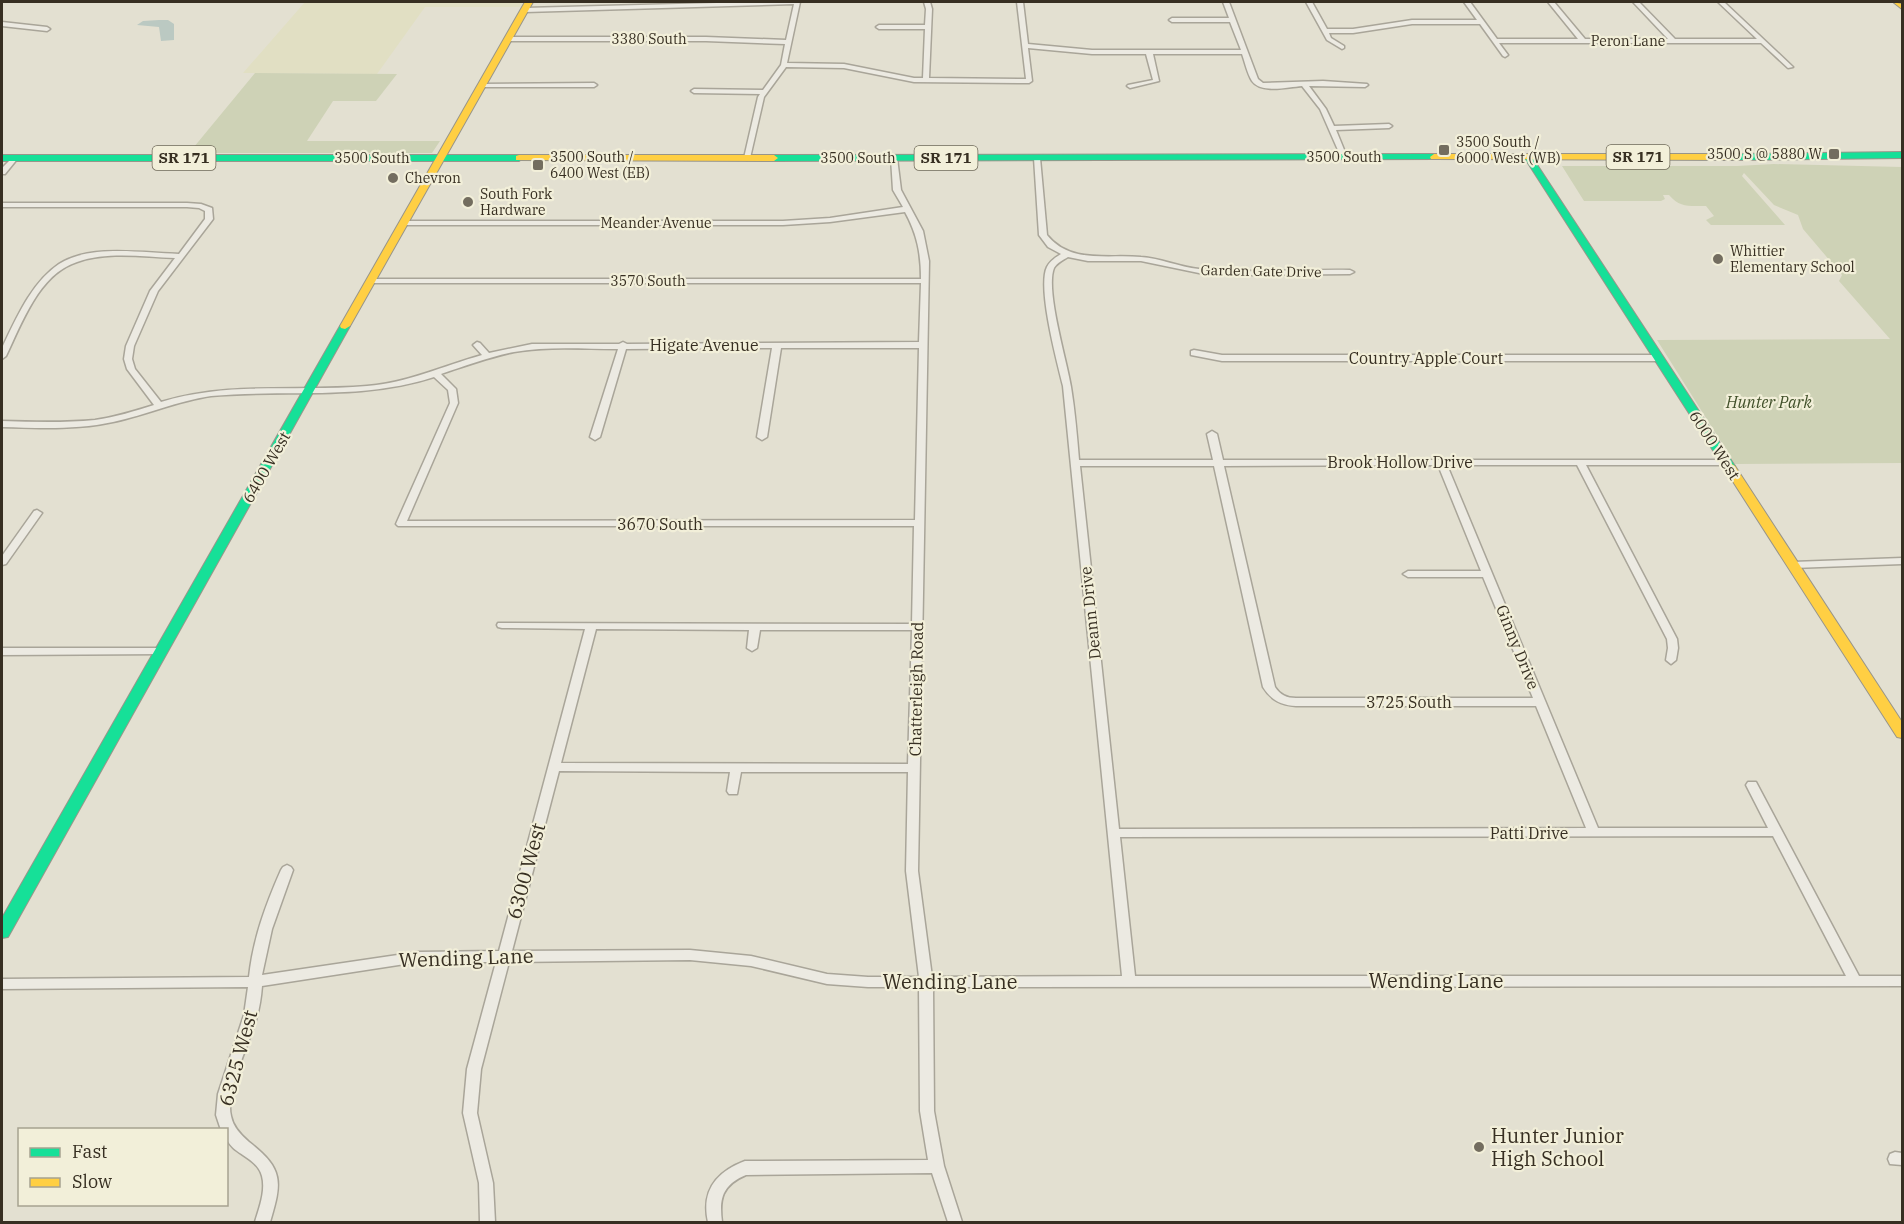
<svg xmlns="http://www.w3.org/2000/svg" width="1904" height="1224" font-family="'IBM Plex Serif',serif">
<style>
.farmland{fill:#e1dfc3}
.green{fill:#ced2b6}
.water{fill:#bbc9c2}
.lines{fill:none;stroke-linecap:round;stroke-linejoin:round}
.street-casing{stroke:#a9a599;stroke-width:3}
.fast-casing{stroke:#98958a;stroke-width:2}
.slow-casing{stroke:#98958a;stroke-width:2}
.street{fill:#eceae2;fill-rule:evenodd}
.fast{fill:#16e098;fill-rule:evenodd}
.slow{fill:#ffcf43;fill-rule:evenodd}
.poi-dot{fill:#736d5f;stroke:#f2efd9;stroke-width:2}
.labels{text-anchor:middle;stroke-width:4.5;stroke-linejoin:round;paint-order:stroke}
.far-street-label{font-size:14px;fill:#372f22;stroke:#f2efd9}
.far-poi-label{font-size:14px;fill:#372f22;stroke:#f2efd9;text-anchor:start}
.shield{fill:#f2efd9;stroke:#6f6959;stroke-width:1.5}
.shield-label{font-size:15px;font-weight:bold;fill:#372f22}
.street-label{font-size:16px;fill:#372f22;stroke:#f2efd9}
.park-label{font-size:16px;font-style:italic;fill:#42512b;stroke:#f2efd9}
.near-street-label{font-size:20px;fill:#372f22;stroke:#f2efd9}
.near-poi-label{font-size:20px;fill:#372f22;stroke:#f2efd9;text-anchor:start}
</style>
<rect width="100%" height="100%" fill="#e3e0d1"/>
<!-- farmland -->
<path class="farmland" d="M305 2H524L521 7H425L377 74 243 73Z"/>
<!-- green -->
<path class="green" d="M255 73 397 74 376 101H333L307 141H440L432 153H189Z
M1774 164 1902 167V463L1735 464 1657 340 1890 339 1839 281 1842 275 1803 229 1798 215 1774 205 1744 173 1742 176 1785 225H1711L1706 220 1714 216 1706 206C1690 206 1680 208 1669 195H1663L1665 199 1661 201H1584L1562 166H1737Z"/>
<!-- water -->
<path class="water" d="M159 20H168L174 24V40L161 41 159 27 137 25 143 21Z"/>
<g class="lines">
<defs>
<path id="street" d="M755 2H800L787 63 844 64 914 78H923L925 29H879L876 27 879 25H925L926 9 924 2H930L932 9 929 78 1026 79 1017 2H1023L1028 44 1092 50H1241L1230 22H1172L1169 20 1172 18H1229L1223 2H1229L1258 79 1263 83 1323 81 1367 84 1368 85 1365 87 1309 86 1326 109 1334 126 1389 124 1392 126 1389 128 1336 130 1347 157 1344 159 1341 157 1320 109 1302 86C1289 87 1261 94 1252 81 1247 73 1245 62 1242 54H1153L1159 81 1130 88 1127 86 1128 85 1153 80 1146 54H1092L1028 48 1032 81 1029 83 914 82 844 68 786 67 764 97 750 158 747 160 744 158 758 97 760 94 694 93 691 91 694 89 763 90 781 65 785 44 706 41H508L505 39 508 37H706L786 40 794 4 525 12 522 10 525 8Z
M1306 2H1312L1327 29H1353L1412 20H1477L1464 2H1470L1497 39H1578L1548 2H1554L1585 39H1668L1633 2H1639L1675 39H1757L1718 2H1724L1793 67 1788 68 1761 43H1499L1508 55 1505 57 1503 56 1480 24H1412L1353 33H1329L1331 38 1344 46V48L1342 49 1327 40Z
M2 22 47 27 50 29 47 31 2 26Z
M482 84 594 83 597 85 594 87H480L479 86Z
M1037 156 1040 158 1047 235C1070 264 1108 254 1141 257 1160 258 1179 267 1199 269 1249 274 1300 269 1350 270L1354 272 1350 274 1237 275 1199 273 1141 261H1088L1068 257C1063 260 1057 263 1054 268 1045 290 1067 361 1071 387 1075 411 1077 436 1079 460H1213L1207 434 1212 431 1217 434 1223 460H1729L1731 462 1726 465H1586L1677 639 1678 648 1676 660 1671 664 1666 660 1668 648 1667 639 1577 465H1447L1598 828H1768L1746 785 1748 782H1756L1859 976H1902V986L933 987 934 1111 944 1166 962 1222H948L932 1173 746 1175C722 1185 719 1199 722 1222H708C701 1191 716 1172 745 1161L928 1160 920 1111 919 987H868L827 984 751 966 690 960 509 962 481 1069 477 1113 493 1183 495 1222H480L479 1183 463 1113 467 1069 496 962H418L262 986C261 999 259 1011 255 1023 248 1046 225 1093 231 1116 233 1127 241 1135 249 1142 284 1169 282 1182 270 1222H255C259 1208 266 1191 262 1176 257 1157 232 1154 227 1139 226 1138 226 1130 226 1130H221L216 1115 218 1094 244 1015 248 987 2 989V979L249 977C253 939 266 904 281 870L283 867 287 865 291 867 293 870 272 929 262 975 418 952 499 951 585 629 502 628 498 627 497 625 498 623 912 624 914 526H398L396 524 450 403 448 390 434 377C360 401 287 389 211 396 177 401 146 415 113 422 77 430 38 428 2 427V421C33 422 64 423 95 420 116 417 135 411 154 405L127 369 124 359 126 346 150 291 175 258C144 257 108 251 77 262 39 274 22 323 6 356L2 359V348C16 319 31 283 59 264 90 244 143 253 179 254L205 219V211L199 208 187 207H2V203H187L201 204 212 208 213 219 158 291 134 346 132 359 135 369 161 402C230 381 297 392 367 386 407 383 443 366 482 355L473 345 477 342 480 343 489 353 532 344H619L623 342 627 344 919 342 921 283H372L368 281 372 279H921C921 253 917 234 905 212L830 222 783 225H404L400 223 404 221H783L830 218 903 207 893 190 891 158 894 156 897 158 901 190 923 231 929 261 918 871 932 977 1122 976 1063 386C1057 362 1037 287 1047 267 1050 261 1056 257 1061 254L1048 247 1039 235 1034 158ZM772 348 757 437 762 440 767 437 781 348H919L915 520 407 521 458 403 456 389 441 374C465 366 489 357 514 352 547 346 583 349 618 349L590 437 595 440 600 437 626 349ZM1438 465 1481 571H1408L1403 574 1408 577H1483L1533 698H1296C1287 698 1280 695 1275 687L1224 466ZM1080 466H1214L1263 687C1271 700 1281 705 1296 706H1536L1586 828 1119 829ZM596 629 749 630 747 648 752 651 757 648 760 630H912L908 764 561 763ZM559 771 730 772 727 791 729 794H737L741 772H908L906 871 919 977H868L827 974 751 956 690 950 512 951ZM1773 836 1846 976H1135L1120 837Z
M13 157 18 158 5 174H2V168Z
M1194 350 1222 355H1658L1662 358 1658 361H1222L1191 355V351Z
M37 510 42 513 6 564 2 565V556L34 511Z
M1902 558V564L1793 568 1788 565 1793 562Z
M161 648 166 652 165 654 2 655V648Z
M1895 1152 1902 1153V1165L1890 1164 1888 1159 1890 1154Z"/>
<path id="fast" d="M1902 152V158L1732 160 1728 157 1732 154Z
M1434 154 1438 157 1437 159 774 161 770 158 774 155Z
M2 155H519L523 158 519 161H2Z
M1525 155 1532 157 1735 466 1733 469H1725L1723 466 1524 157Z
M345 323 350 326 8 937 2 938V918L340 326Z"/>
<path id="slow" d="M525 2H533L350 326 345 329 341 328 340 326Z
M1893 2 1902 4V9Z
M1434 154H1732L1736 157 1732 160 1431 159 1430 157Z
M519 155H774L778 158 774 161 516 160V156Z
M1729 462 1735 466 1902 722V738L1897 737 1723 466Z"/>
</defs>
<!-- street casing -->
<use href="#street" class="street-casing"/>
<!-- fast casing -->
<use href="#fast" class="fast-casing"/>
<!-- slow casing -->
<use href="#slow" class="slow-casing"/>
<!-- street -->
<use href="#street" class="street"/>
<!-- fast -->
<use href="#fast" class="fast"/>
<!-- slow -->
<use href="#slow" class="slow"/>
</g>
<!-- markers -->
<g class="poi-dot">
<rect x="1438" y="144" width="12" height="12" rx="3"/>
<rect x="1828" y="148" width="12" height="12" rx="3"/>
<rect x="532" y="159" width="12" height="12" rx="3"/>
<circle cx="393" cy="178" r="6"/>
<circle cx="468" cy="202" r="6"/>
<circle cx="1718" cy="259" r="6"/>
<circle cx="1479" cy="1147" r="6"/>
</g>
<g class="labels">
<!-- far-street labels -->
<g class="far-street-label">
<text x="649" y="44">3380 South</text>
<text x="1628" y="46">Peron Lane</text>
<text x="1344" y="162">3500 South</text>
<text x="372" y="163">3500 South</text>
<text x="858" y="163">3500 South</text>
<text x="656" y="228">Meander Avenue</text>
<text transform="translate(1261 271) rotate(1)" y="5">Garden Gate Drive</text>
<text x="648" y="286">3570 South</text>
</g>
<!-- far-poi labels -->
<g class="far-poi-label">
<text x="1456" y="147">3500 South /<tspan x="1456" dy="16">6000 West (WB)</tspan></text>
<text x="1822" y="159" text-anchor="end">3500 S @ 5880 W</text>
<text x="550" y="162">3500 South /<tspan x="550" dy="16">6400 West (EB)</tspan></text>
<text x="405" y="183">Chevron</text>
<text x="480" y="199">South Fork<tspan x="480" dy="16">Hardware</tspan></text>
<text x="1730" y="256">Whittier<tspan x="1730" dy="16">Elementary School</tspan></text>
</g>
<!-- shield labels -->
<g class="shield">
<rect x="1606.5" y="145" width="63" height="24" rx="4.5"/>
<rect x="152.5" y="146" width="63" height="24" rx="4.5"/>
<rect x="914.5" y="146" width="63" height="24" rx="4.5"/>
</g>
<g class="shield-label">
<text x="1638" y="162">SR 171</text>
<text x="184" y="163">SR 171</text>
<text x="946" y="163">SR 171</text>
</g>
<!-- street labels -->
<g class="street-label">
<text x="704" y="351">Higate Avenue</text>
<text x="1426" y="364">Country Apple Court</text>
<text transform="translate(1715 445) rotate(57)" y="6">6000 West</text>
<text x="1400" y="468">Brook Hollow Drive</text>
<text transform="translate(266 467) rotate(-60)" y="6">6400 West</text>
<text x="660" y="530">3670 South</text>
<text transform="translate(1090 613) rotate(-96)" y="6">Deann Drive</text>
<text transform="translate(1518 647) rotate(68)" y="6">Ginny Drive</text>
<text transform="translate(916 689) rotate(-89)" y="6">Chatterleigh Road</text>
<text x="1409" y="708">3725 South</text>
<text x="1529" y="839">Patti Drive</text>
</g>
<!-- park labels -->
<g class="park-label">
<text x="1769" y="408">Hunter Park</text>
</g>
<!-- near-street labels -->
<g class="near-street-label">
<text transform="translate(526 871) rotate(-75)" y="7">6300 West</text>
<text transform="translate(466 958) rotate(-2)" y="7">Wending Lane</text>
<text x="1436" y="988">Wending Lane</text>
<text x="950" y="989">Wending Lane</text>
<text transform="translate(238 1058) rotate(-75)" y="7">6325 West</text>
</g>
<!-- near-poi labels -->
<g class="near-poi-label">
<text x="1491" y="1143">Hunter Junior<tspan x="1491" dy="23">High School</tspan></text>
</g>
</g>
<!-- border -->
<rect width="1904" height="1224" fill="none" stroke="#372f22" stroke-width="6"/>
<!-- legend -->
<rect x="18" y="1128" width="210" height="78" fill="#f2efd9" stroke="#a7a290" stroke-width="1.5"/>
<rect x="30" y="1148" width="30" height="9" fill="#16e098" stroke="#a7a290" stroke-width="1.5"/>
<text x="72" y="1158" font-size="18" fill="#372f22">Fast</text>
<rect x="30" y="1178" width="30" height="9" fill="#ffcf43" stroke="#a7a290" stroke-width="1.5"/>
<text x="72" y="1188" font-size="18" fill="#372f22">Slow</text>
</svg>
